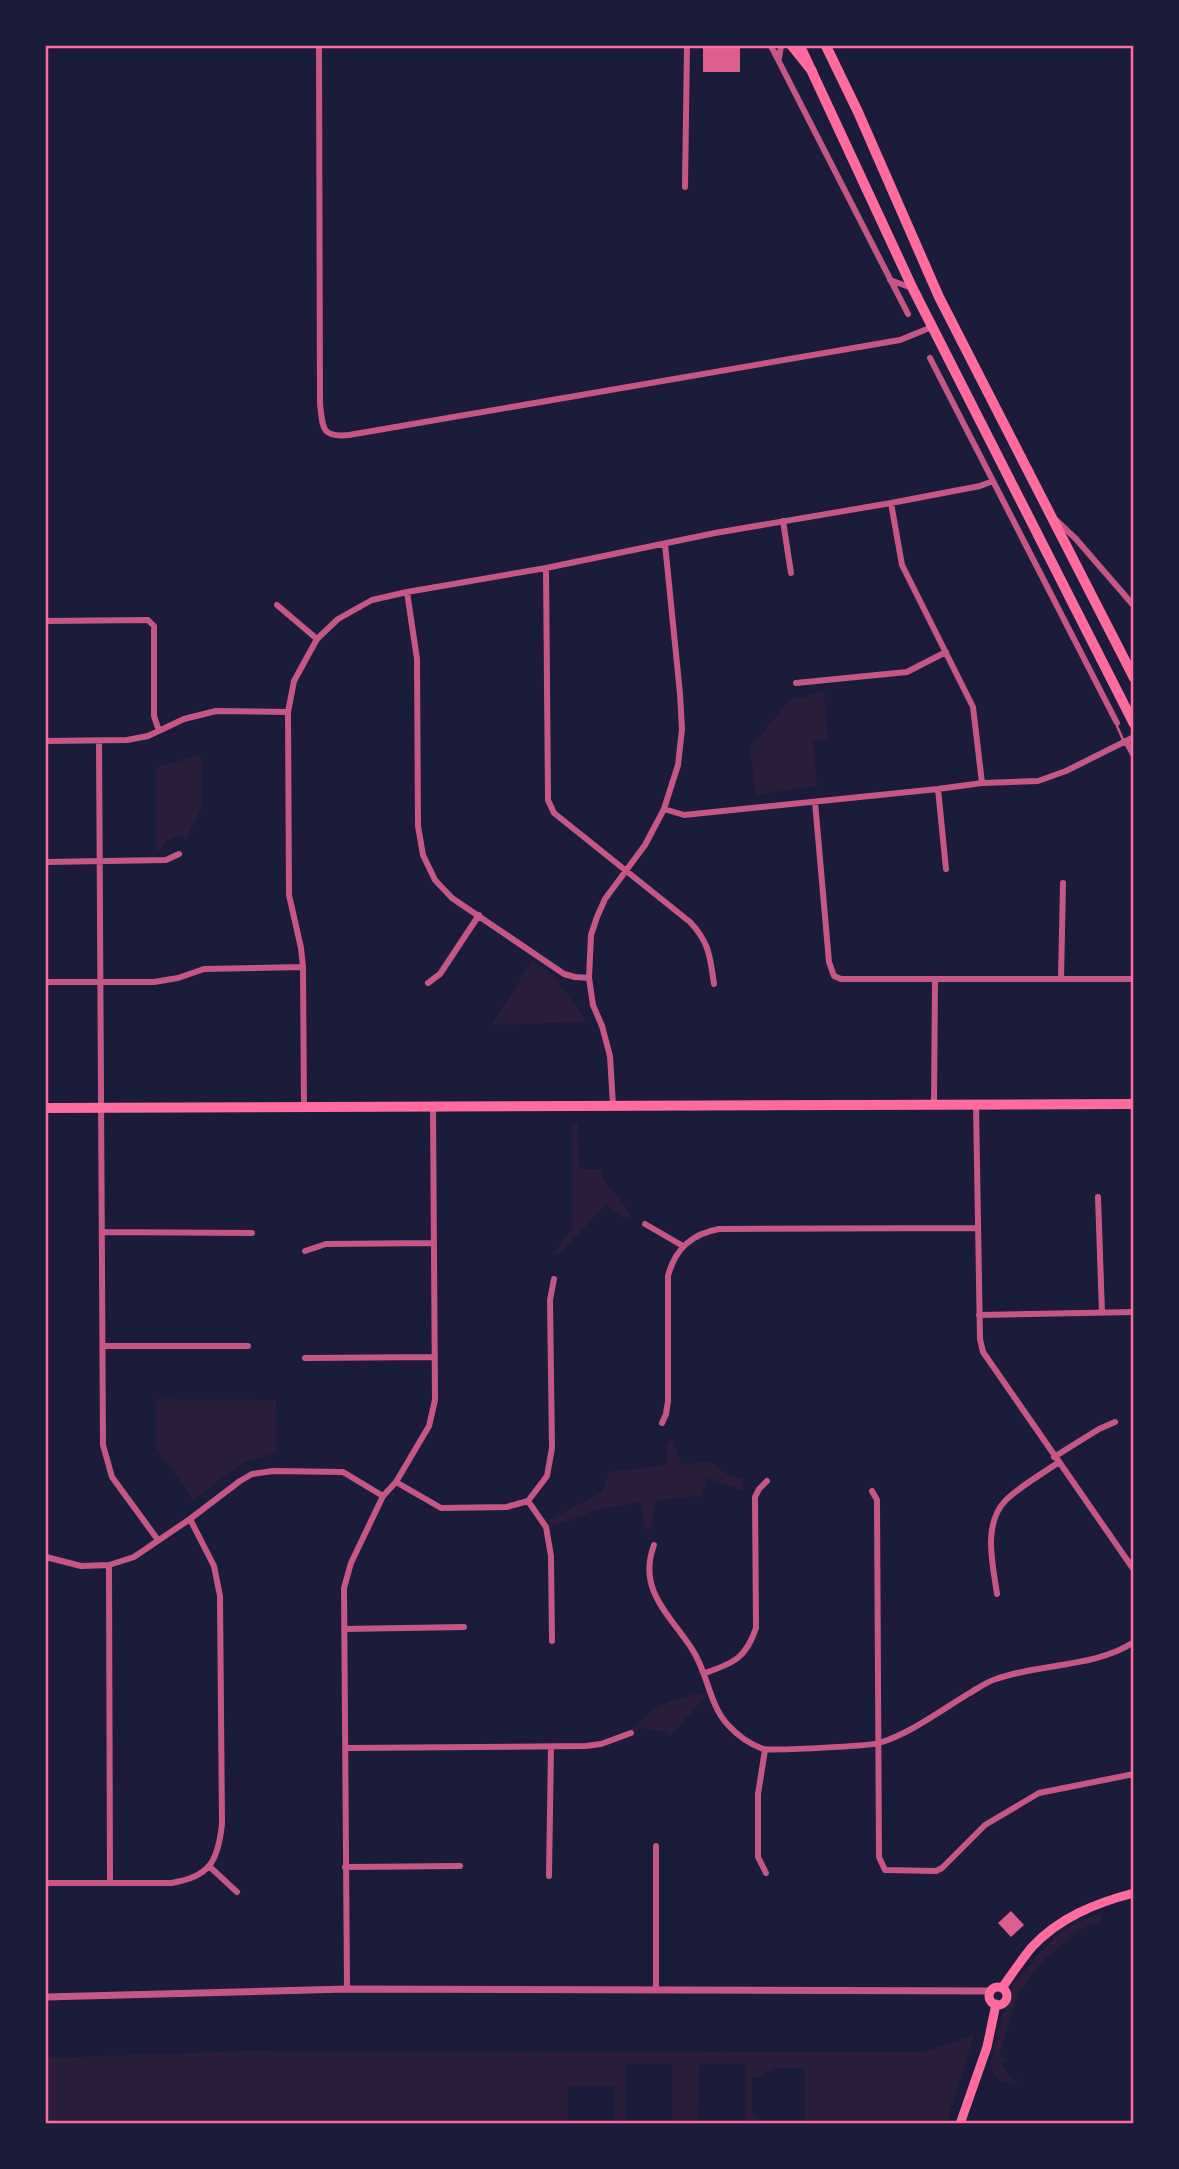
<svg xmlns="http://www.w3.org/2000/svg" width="1179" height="2169" font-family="Overpass,sans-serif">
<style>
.green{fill:#2a1e3b}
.building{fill:#dd5f8e}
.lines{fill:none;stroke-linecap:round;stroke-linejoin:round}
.service{stroke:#c65784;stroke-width:2.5}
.minor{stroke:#c65784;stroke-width:6}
.tertiary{stroke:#c65784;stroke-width:7}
.secondary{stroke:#ff6b9d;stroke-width:9}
.primary{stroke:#ff6b9d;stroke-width:10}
.motorway{stroke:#ff6b9d;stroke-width:10}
.neatline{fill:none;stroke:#ff6b9d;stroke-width:2.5}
</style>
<rect width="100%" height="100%" fill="#1b1b3a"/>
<!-- green -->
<path class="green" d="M824 691 828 739 813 741 817 786 756 795 750 748 791 698C803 700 812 693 824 691Z
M201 755V808L186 840 182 836C172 837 165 840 162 849L156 851V767Z
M532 960 555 977 587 1022 492 1025Z
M572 1123 578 1124 579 1169H600L603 1178 631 1214 628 1220 606 1205 558 1255 553 1254 572 1227Z
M156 1399 276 1400 277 1453 244 1462 193 1500 156 1447Z
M673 1440 681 1464 710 1462 727 1474 743 1479 744 1491 707 1478 701 1496 656 1500 651 1528 644 1530 641 1502 600 1509 551 1527 548 1521 602 1492 609 1472 667 1465V1443Z
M710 1692 670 1736 666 1732 640 1727 631 1733C646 1706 681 1695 710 1692Z
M1102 1912 1101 1921 1073 1932 1071 1937 1044 1960 1018 1994 999 2056 1006 2059 1001 2064 1013 2081 1019 2079 1017 2083 1012 2084 999 2080 994 2076 991 2067 996 2040 1003 2015 1011 1996 1012 1986 1038 1955 1061 1932 1080 1921Z
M974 2035 947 2123H805V2068H775L759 2077H752V2115L759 2116 758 2123H745V2064H699L698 2123H672V2064H625V2123H615V2086H568V2123H46V2058L244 2051 924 2052Z"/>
<!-- building -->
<path class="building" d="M703 46H740V72H703Z
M1011 1911 1024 1925 1011 1937 998 1923Z"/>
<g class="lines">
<!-- service -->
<path class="service" d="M1117 726 1124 742"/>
<!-- minor -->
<path class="minor" d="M319 46 320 404C323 428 321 438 349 435L900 340 932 327
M771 46 908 314
M779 58 781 46
M685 187 687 46
M890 280 912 288
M930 358 1117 723
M891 503 902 565 973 707 982 783
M1056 520 1076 539 1134 606
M783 521 791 573
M546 568 548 800 554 813 690 922C710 943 710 958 714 984
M407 592 417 659 418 826 423 855 435 880 452 898 564 974 575 977 589 978 593 1005 602 1026 610 1056 613 1105
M277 605 317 639
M46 621 148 620 154 626V716L159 731
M796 683 907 672 946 652
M46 741 127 740 148 736 184 719 216 711 288 712
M99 741 103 1445 112 1477 158 1540
M1126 741 1134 756
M938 789 946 869
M815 802 829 962 834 976 841 979H1134
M664 809 684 815 938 789 982 783 1038 781 1066 771 1134 737
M46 862 166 860 179 854
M589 978 591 935 597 917 605 899 645 845 664 809 678 765 682 729 680 694 665 544
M1061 979 1063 883
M46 982H154L178 978 204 969 303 967
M428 983 440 974 479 915
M934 1105 935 980
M976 1105 980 1339 983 1352 1134 1570
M304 1107 303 967 301 948 289 895 288 712 294 681 317 639 338 619 372 600 407 592 546 568 715 533 891 503 980 486 993 481
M1098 1197 1102 1313
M645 1224 683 1246
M102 1232 252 1233
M305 1251 326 1244 432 1243
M979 1315 1134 1312
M103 1346H248
M305 1358 435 1357
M662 1423 666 1414 668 1401V1276C675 1249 691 1234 719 1229L977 1228
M1054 1457 1099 1429 1115 1422
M396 1482 441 1508 507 1507 528 1501 547 1476 552 1448 550 1300 554 1279
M872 1491 877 1500 879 1857 885 1870 936 1871 942 1868 985 1825 1039 1793 1134 1774
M528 1501 546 1527 551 1556 552 1641
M654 1545C637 1590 670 1615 692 1649 708 1673 709 1705 728 1725 737 1735 750 1744 763 1749 770 1751 870 1746 879 1743 911 1733 940 1711 968 1694 977 1689 986 1682 996 1679 1040 1663 1094 1668 1134 1642
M46 1557 81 1566 109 1565 134 1557 190 1519 240 1481 252 1474 273 1471 343 1472 383 1496
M109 1565 110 1883
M997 1594C993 1565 982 1524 1006 1500 1019 1487 1042 1474 1059 1462
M344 1629 464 1627
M705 1673C734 1663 746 1658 756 1628L755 1497 759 1489 767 1481
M346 1748 586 1746 601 1744 631 1733
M765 1750 758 1794V1857L766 1873
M656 1846V1990
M210 1867 237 1892
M345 1867 460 1866
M549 1876 551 1747
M46 1883H171C210 1877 218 1861 222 1824L220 1596 214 1566 190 1519
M347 1989 344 1588 351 1563 383 1496 396 1482 429 1426 435 1400 433 1107"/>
<!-- tertiary -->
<path class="tertiary" d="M46 1997 347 1989 991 1991"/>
<!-- secondary -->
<path class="secondary" d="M989 1996a9 9 0 1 1 18 0a9 9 0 1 1-18 0Z
M1002 1988C1012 1974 1021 1960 1032 1947 1059 1918 1095 1903 1134 1893
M960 2124 987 2047 996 2004"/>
<!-- primary -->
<path class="primary" d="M800 46 913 289 1134 724
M826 46 858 112 939 297 1134 678
M46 1108 1134 1104"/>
<!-- motorway -->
<path class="motorway" d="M792 46 812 71"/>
</g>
<!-- border -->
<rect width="1179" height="2169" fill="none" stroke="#1b1b3a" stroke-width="94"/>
<rect x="47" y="47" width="1085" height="2075" class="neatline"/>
</svg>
